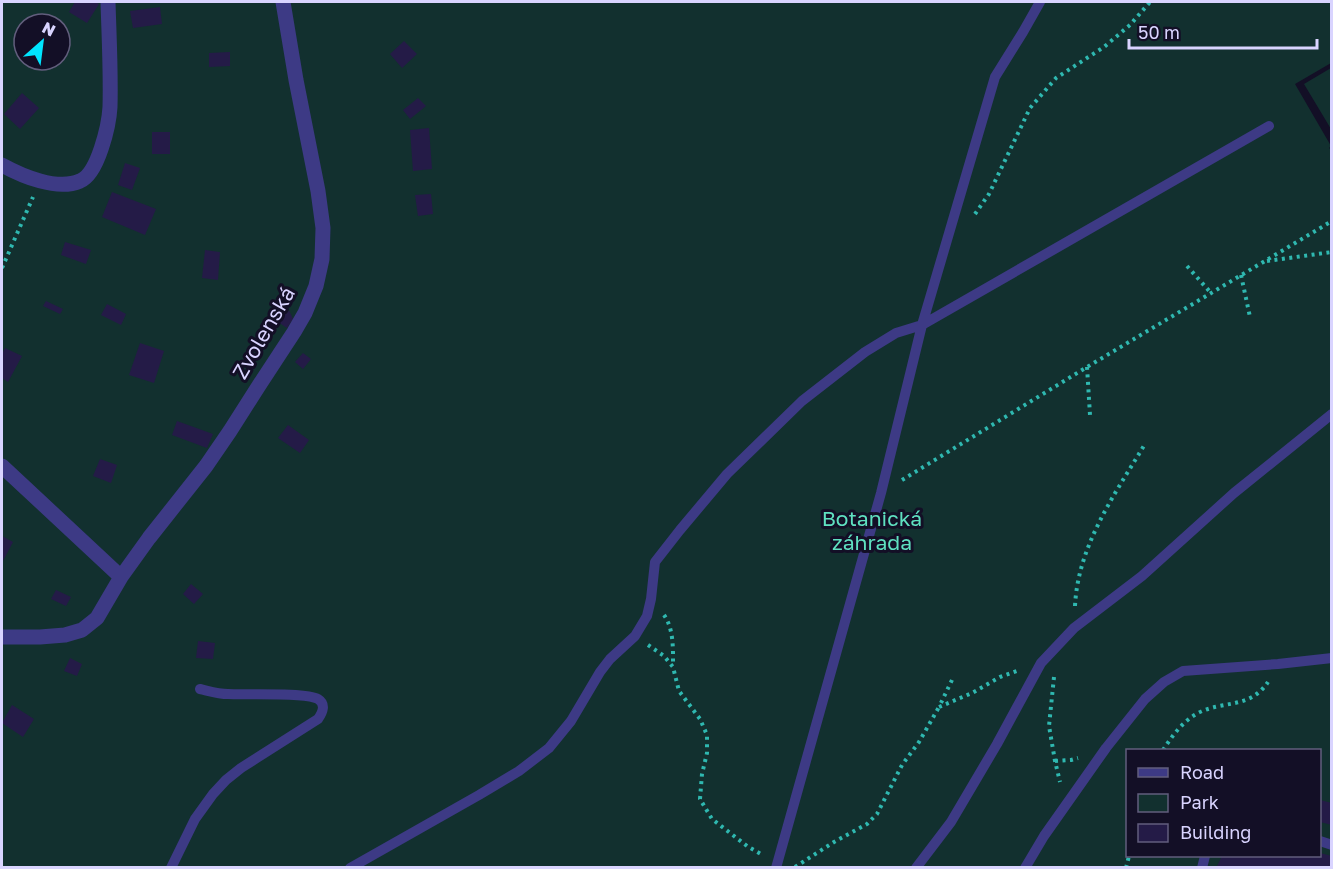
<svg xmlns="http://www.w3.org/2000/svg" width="1333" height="869" font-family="'Golos Text',sans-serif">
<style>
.green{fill:#12302f;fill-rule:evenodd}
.building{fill:#241b47}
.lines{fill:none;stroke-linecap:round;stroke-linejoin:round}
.path{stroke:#2fb8b0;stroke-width:4;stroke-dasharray:3 4.5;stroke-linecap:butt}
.lane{stroke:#3d3a85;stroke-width:10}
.street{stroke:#3d3a85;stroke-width:15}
.labels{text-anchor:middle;stroke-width:6;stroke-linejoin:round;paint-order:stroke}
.street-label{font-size:21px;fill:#d9d4ff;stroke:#130f26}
.park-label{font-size:21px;fill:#5fe0c0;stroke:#130f26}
</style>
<rect width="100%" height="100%" fill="#130f26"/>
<!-- green -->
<path class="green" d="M2 2H1331V63L1295 84 1331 146 1329 148 1332 151 1331 867 2 868ZM24 24H60V60H24ZM1128 750H1320V856H1128Z
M1331 68V129L1304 84Z"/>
<!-- building -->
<path class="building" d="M75 2H95L99 4 87 23 69 12Z
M160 7 162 24 133 28 130 11Z
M404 41 417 54 402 68 390 54Z
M230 52V66L209 67V53Z
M22 93 39 108 20 129 4 114Z
M418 98 426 106 410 119 403 110Z
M429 128 432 169 413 171 410 130Z
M152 132H170V154H152Z
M125 163 140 168 132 190 118 185Z
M112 192 156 209 145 235 102 217Z
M431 194 433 214 418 216 415 195Z
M65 242 91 250 86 264 61 255Z
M205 250 220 252 218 280 202 278Z
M46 301 63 309 60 314 43 306Z
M107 304 126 314 121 325 101 315Z
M289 310 293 319 287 328 278 322 284 313 286 314Z
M140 343 164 351 154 383 129 375Z
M5 348 22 356 8 382 2 378V354Z
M303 353 311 359 303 369 295 362Z
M177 421 213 434 207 448 172 435Z
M288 425 309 440 300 453 278 438Z
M100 459 117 465 111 483 93 476Z
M2 536 13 542 3 561 2 560Z
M191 584 203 594 194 604 183 594Z
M56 590 71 597 66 606 51 599Z
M198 641 215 643 213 659 196 658Z
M70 658 82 664 77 676 64 671Z
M12 705 34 719 23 737 2 723Z
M1320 800 1332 803V825L1320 822Z
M1320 853 1332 856V868H1216L1222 856H1280L1291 858V856H1320Z"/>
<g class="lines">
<!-- path -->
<path class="path" d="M975 214 989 194 1030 108 1056 78 1104 47 1130 25 1150 2
M1267 261 1332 252
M1187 266 1211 293
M2 268 33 197
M1241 275 1250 317
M1087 367 1090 415
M902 480 1087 367 1332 221
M1075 606C1078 545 1115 494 1145 444
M664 615C674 629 673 650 673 666
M648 645 664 656 673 667 679 691 700 719 707 735V753L702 774 700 799 712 819 747 846 761 854
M1054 677 1049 726 1055 761 1060 782
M952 680 939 707 972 693 1000 677 1017 671
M1163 750C1172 736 1183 721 1198 713 1224 700 1250 709 1268 682
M1055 761 1071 760 1078 758
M795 867 834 842 867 824 877 814 902 765 919 742 939 707
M1126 868 1129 856"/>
<!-- lane -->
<path class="lane" d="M1040 2 1023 32 995 77 922 325 1269 126
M1320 841 1332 845
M171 868 195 819 213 794 226 780 241 768 318 719C323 712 326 704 318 699 306 692 245 695 228 694 218 694 209 691 200 689
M350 868 479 795 519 771 549 748 571 721 600 672 610 659 635 636 647 616 651 599 655 562 680 530 727 474 802 401 865 352 896 333 922 325 881 493 776 868
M916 868 951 822 997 744 1041 663 1074 628 1142 576 1234 493 1332 414
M1025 868 1044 836 1106 748 1145 699 1164 682 1183 671 1278 664 1332 658
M1202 868 1205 856"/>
<!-- street -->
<path class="street" d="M2 165C22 176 57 191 80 181 98 174 109 125 110 107 111 72 109 36 108 2
M2 466 121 577
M2 637H40L65 635 82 630 97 618 121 577 149 538 206 466 230 431 258 387 294 332 305 313 316 286 322 259 323 228 318 191 296 80 283 2"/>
</g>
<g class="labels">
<!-- street labels -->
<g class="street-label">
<text transform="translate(264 333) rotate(-60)" y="7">Zvolenská</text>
</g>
<!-- park labels -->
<g class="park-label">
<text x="872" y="526">Botanická<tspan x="872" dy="24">záhrada</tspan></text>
</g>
</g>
<!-- border -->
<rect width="1333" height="869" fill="none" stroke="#d9d4ff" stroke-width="6"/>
<!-- legend -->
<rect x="1126" y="749" width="195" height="108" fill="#130f26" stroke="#625e7d" stroke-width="1.5"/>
<rect x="1138" y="768" width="30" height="9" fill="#3d3a85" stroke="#625e7d" stroke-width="1.5"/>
<text x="1180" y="779" font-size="18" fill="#d9d4ff">Road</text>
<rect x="1138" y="794" width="30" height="18" fill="#12302f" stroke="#625e7d" stroke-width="1.5"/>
<text x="1180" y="809" font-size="18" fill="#d9d4ff">Park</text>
<rect x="1138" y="824" width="30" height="18" fill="#241b47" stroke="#625e7d" stroke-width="1.5"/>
<text x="1180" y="839" font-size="18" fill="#d9d4ff">Building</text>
<!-- north arrow -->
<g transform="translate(42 42) rotate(28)"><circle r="28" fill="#130f26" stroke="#625e7d" stroke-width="1.5"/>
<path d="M0-4.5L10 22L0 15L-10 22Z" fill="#00e5ff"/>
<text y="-9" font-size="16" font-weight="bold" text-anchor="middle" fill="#d9d4ff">N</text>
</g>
<!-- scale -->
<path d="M1129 39v9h188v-9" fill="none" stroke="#d9d4ff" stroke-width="3"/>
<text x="1138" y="39" font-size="18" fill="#d9d4ff" stroke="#130f26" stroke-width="4.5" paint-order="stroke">50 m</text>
</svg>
